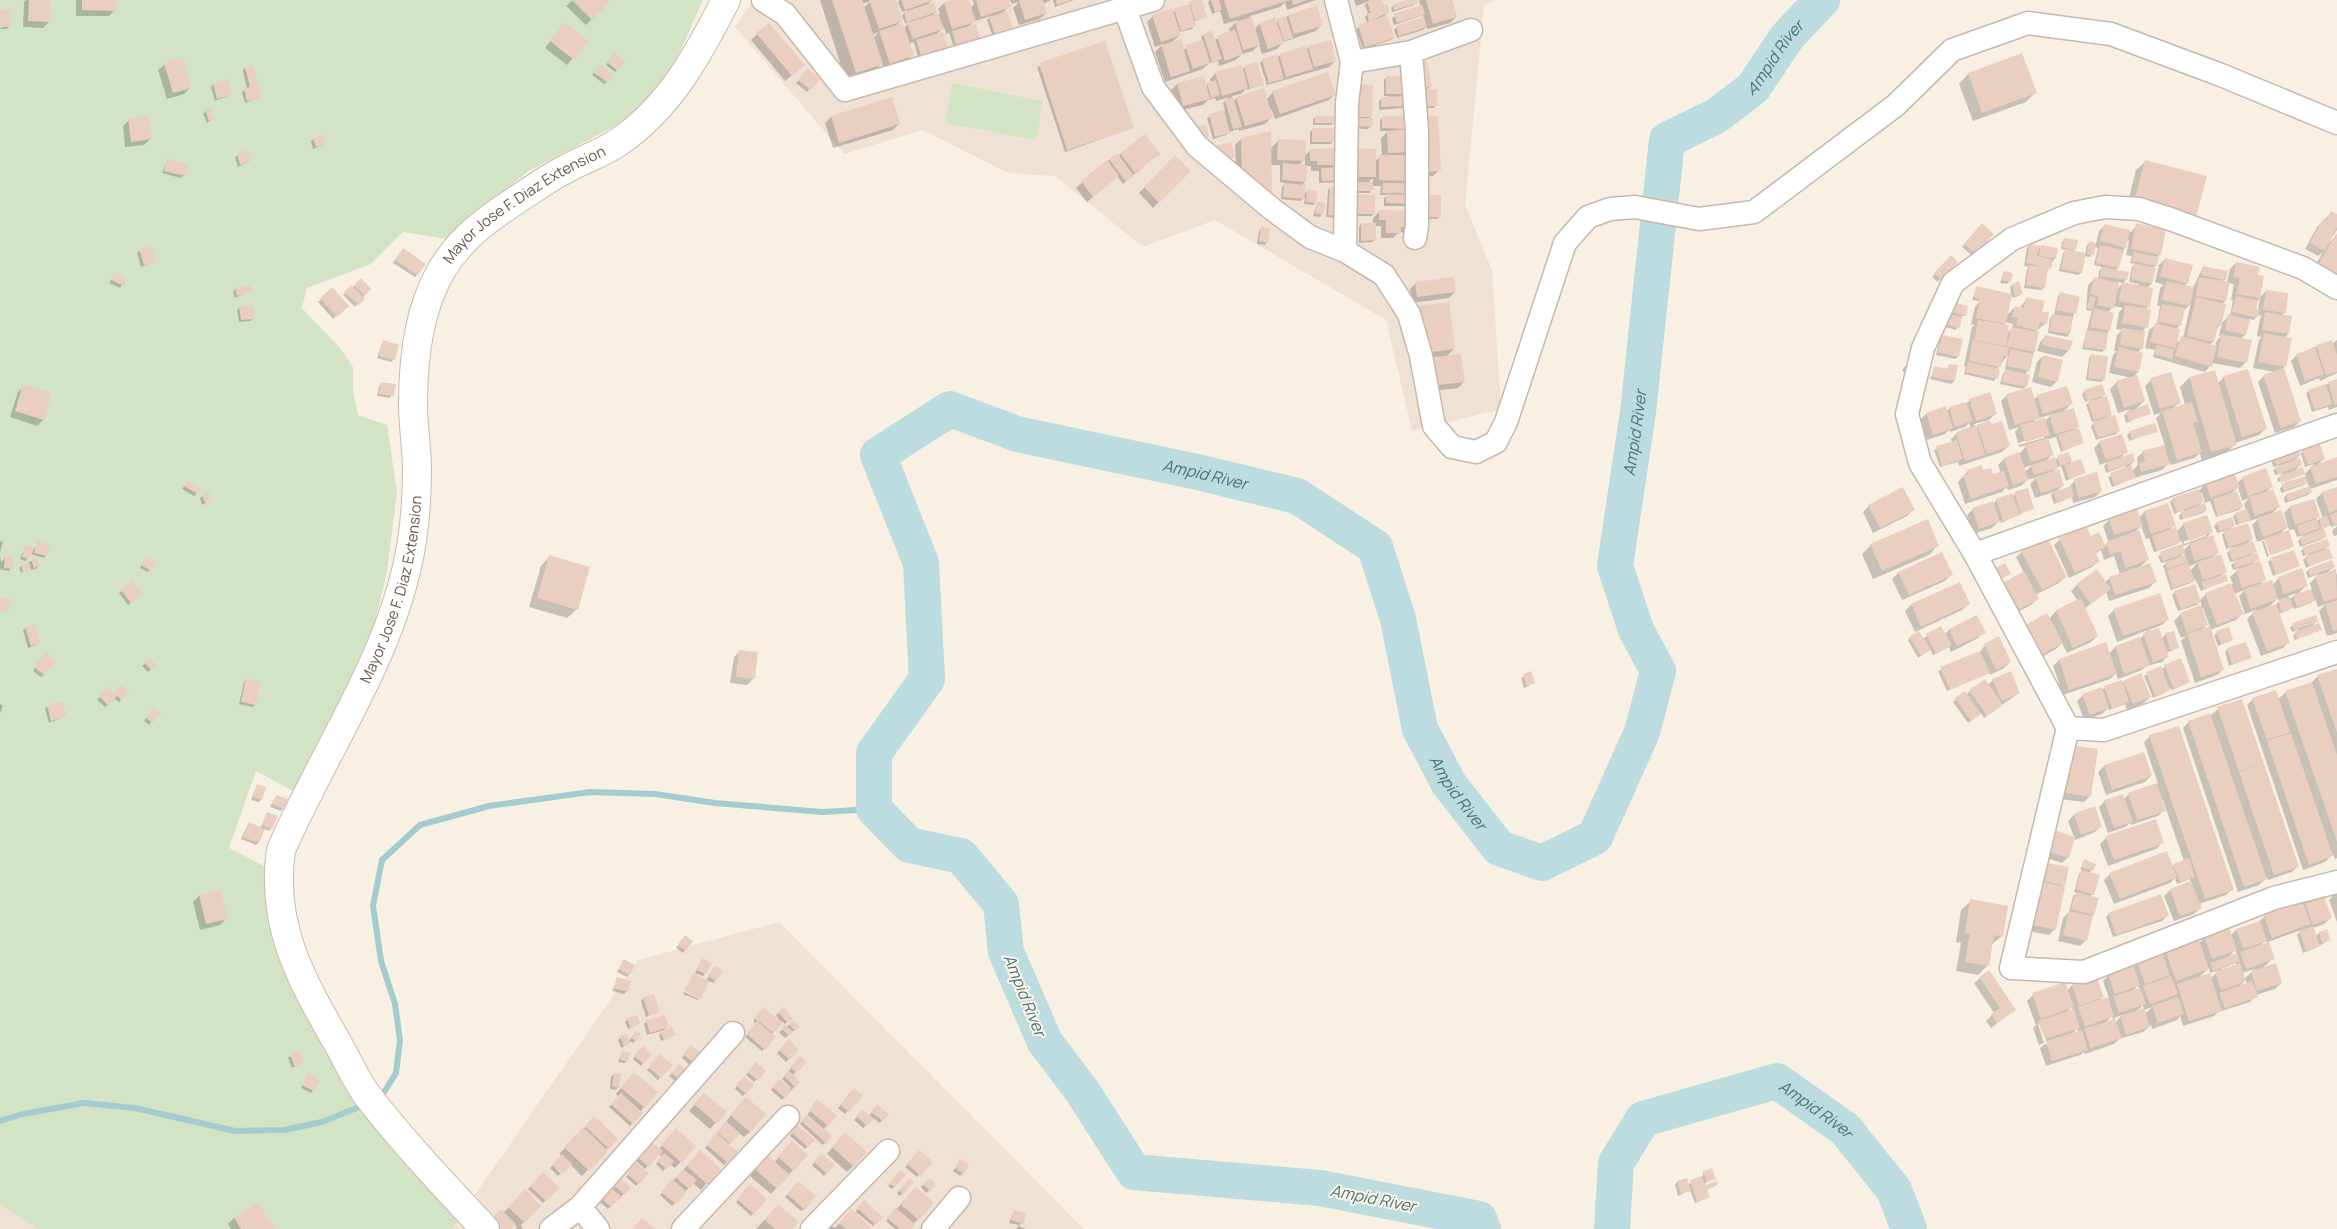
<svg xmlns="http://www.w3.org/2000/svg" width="2337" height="1229" font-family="Manrope,sans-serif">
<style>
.residential{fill:#efe1d4}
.green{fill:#d3e4c5}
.shadow{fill:#0003;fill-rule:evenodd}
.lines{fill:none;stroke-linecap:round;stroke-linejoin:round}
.stream{stroke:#a4cbd0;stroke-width:6}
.river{stroke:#bcdcdf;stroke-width:36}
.building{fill:#eacec0}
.street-casing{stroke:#c8b7ac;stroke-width:25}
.secondary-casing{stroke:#cdb9ad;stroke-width:30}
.street{stroke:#fff;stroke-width:22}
.secondary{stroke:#fff;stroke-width:28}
.labels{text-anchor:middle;stroke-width:4;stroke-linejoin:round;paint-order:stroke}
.street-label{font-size:15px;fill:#6e574d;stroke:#fcf4ea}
.water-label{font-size:16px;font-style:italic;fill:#477377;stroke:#fcf4ea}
</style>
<rect width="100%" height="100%" fill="#f9f0e4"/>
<!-- residential -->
<path class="residential" d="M753 0H1496L1484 6 1465 205 1492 270 1501 409 1412 431 1386 320 1215 220 1143 247 1055 176 1008 173 923 130 844 154 735 27Z
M779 922 1084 1229H451L638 960Z
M0 1205 38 1229H0Z"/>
<!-- green -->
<path class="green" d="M0 0H703L674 65 651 99 613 127 527 172 447 239 403 232 371 264 307 288 302 308 340 348 353 367V391L358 415 387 425 397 492 387 572 372 633 300 795 256 771 229 848 266 867 277 950 356 1093 461 1215 451 1229H38L0 1205Z
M952 83 1043 101 1036 140 945 123Z"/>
<!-- shadow -->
<path class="shadow" d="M26 0H50L49 22 43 28 23 27 24 2Z
M76 0H115V10L109 16H76Z
M573 0H606L608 2 586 25 566 6Z
M820 0H894L901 21 896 26 903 29 910 22 905 23 902 15 908 10 902 12 898 2 900 0H932L926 6 936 12 931 17 940 14 938 9 944 3 955 0H967L970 8 974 4 973 0H1007L1009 6 1002 14 1011 29 993 37 987 20 991 16 975 21 968 27 955 50 949 33 946 34 944 27 935 36 947 47 944 49 918 57 914 42 908 44 912 55 906 61 884 69 882 63 872 73 846 81ZM871 1 863 8 862 4ZM879 32 873 38 872 35Z
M1010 0H1051L1043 4 1046 13 1040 19 1019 25 1013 8 1019 2 1012 4Z
M1053 0H1074L1055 7Z
M1201 0 1206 16 1193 22 1194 26 1192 29 1179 32 1180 35 1171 43 1183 50 1202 41 1201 37 1203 35 1214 40 1230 32 1229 29 1238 20 1224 24 1220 11 1212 14 1208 2 1210 0H1316L1287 10 1285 2 1280 7 1250 16 1254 30 1259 24 1275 19 1276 22 1288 16 1322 25 1316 31 1283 42 1277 49 1262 54 1259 45 1253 51 1242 54 1236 60 1219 66 1218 61 1209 63 1203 69 1165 82 1155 52 1163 44 1155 47 1147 22 1153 16 1172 12Z
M1354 0H1381L1383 6 1389 12 1385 15 1394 38 1391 40 1363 49 1356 29 1367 23 1365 17 1368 13 1365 5 1369 1 1356 6Z
M1412 0H1415L1414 5 1392 12 1391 8 1394 5Z
M1419 0H1451L1456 17 1450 23 1427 29 1426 27 1423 30 1397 38 1394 30 1397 27 1424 19 1423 15 1394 25 1392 18 1421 7Z
M0 12 9 26 7 29H0Z
M559 30 587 41 567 65 545 48Z
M757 34 797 71 785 81 751 40Z
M1105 43 1132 128 1065 152 1037 67Z
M1309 47 1335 61 1329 67 1267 85 1260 63 1263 60 1306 50Z
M2021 55 2035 93 2026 102 1973 121 1959 84 1968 74Z
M612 57 617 70 615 72 606 65Z
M182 59 190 88 184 94 167 99 158 70 164 65Z
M1244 67 1262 84 1247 90V88L1241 94 1232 96 1233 101 1237 98 1266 100 1273 92 1335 94 1329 100 1275 119 1271 109 1269 110 1271 118 1265 124 1239 131V129L1229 132 1226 135 1213 139 1207 118 1225 111 1223 103 1229 97 1216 101 1215 98 1208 100 1203 105 1177 111 1171 90 1177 84 1205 86 1211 83 1210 79 1216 73 1242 70Z
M1412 67 1431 86 1425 91 1436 105 1434 108 1413 109Z
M245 68 259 97 245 103 242 92 247 89 243 70Z
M597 68 607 82 604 84 592 75Z
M805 73 818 80 807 92 796 83Z
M1409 77 1404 108 1379 110V101L1381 99 1389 98V96H1384V80L1386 78Z
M214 84 231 95 215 101 211 87Z
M1345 92 1371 117 1368 119 1371 126 1368 129 1349 128Z
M891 99 899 124 893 130 833 148 825 123 831 117Z
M206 111 213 119 207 123 203 114Z
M1315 117 1334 123 1331 125H1313V120Z
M1383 117 1406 128 1403 131 1439 170 1433 176 1415 177 1403 196 1408 206H1384V198L1388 195H1380L1381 186H1372V190L1369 193H1349L1345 182 1382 156 1381 138 1388 131H1380V120ZM1373 178V183H1368Z
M129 120 150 139 144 145 125 147 123 126Z
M1313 129 1333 141 1331 144H1310V132Z
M313 139 324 144 313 149 311 141Z
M1241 139 1270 149 1278 141 1304 156 1311 150 1338 149 1340 182 1319 183V171H1311V166H1306L1305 182 1301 186 1303 195 1308 191 1315 203 1313 205 1304 204 1305 197 1300 201 1281 199 1282 187 1286 183 1280 182V165H1270L1271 193 1266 199 1237 184 1235 145ZM1305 159V166L1299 165Z
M247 152 250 161 238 167 235 157Z
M1121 154H1158L1123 184 1117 176 1087 202 1076 188 1106 162Z
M1175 157 1189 171 1153 208 1139 193Z
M167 161 184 175 181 178 162 173Z
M2146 161 2205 177 2126 210 2136 170Z
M1330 188 1337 218 1326 217 1328 190Z
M1352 198 1374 214 1371 216H1352Z
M1418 199 1440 216 1437 219H1418Z
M1318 202 1322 214 1320 217 1313 216Z
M1379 212H1411L1405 233 1399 232 1393 238H1381V226H1374L1375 240 1372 242 1359 243V227L1361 224H1373V218Z
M2331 213 2337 216V230L2328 243 2337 236V292L2309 277 2323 252 2318 256 2305 249 2317 227Z
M2105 225 2131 232 2137 225 2160 254 2156 258V265L2153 268 2151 284 2147 288 2149 306 2145 309 2146 327 2142 332V348L2137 353 2142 354 2138 372 2132 378 2144 401 2135 410 2150 413 2126 423 2124 416 2130 409 2118 413 2110 389 2116 383 2132 378 2109 373 2113 355 2117 351H2114L2117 335 2122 330 2116 329 2119 312 2123 308 2113 306 2108 313 2109 331 2106 334 2104 350 2102 352 2082 349 2092 311 2086 310 2088 285 2094 279H2098L2099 271 2102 267 2094 265 2098 248 2094 247 2090 257 2084 256 2081 273 2078 275 2059 271 2063 253 2066 250 2061 249 2062 242 2065 239 2075 249 2072 252 2085 254 2087 245 2090 243 2096 244 2099 231ZM2127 240 2129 241 2126 255 2132 256 2130 263 2135 264 2132 267 2129 282 2138 284V286L2123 283 2117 289 2118 282 2123 283 2126 280 2127 273 2115 271 2118 268Z
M1979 227 1992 234 1973 256 1962 247Z
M1262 228 1267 242 1265 245 1257 244 1259 231Z
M2030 245 2037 250 2042 246 2055 258 2047 271 2044 288 2041 290 2024 288 2027 269 2029 267 2024 266 2027 248Z
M140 250 155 261 141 267 137 253Z
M400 252 417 275 415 277 393 263Z
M1951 257 1956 262 1938 282 1932 277Z
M2165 259 2187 283 2184 286 2193 288 2203 267 2225 279 2222 282 2227 283 2230 269 2236 263 2257 276 2259 298 2255 310H2258L2260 297 2266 291 2285 312 2282 315 2288 334 2284 338V367L2283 369 2300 421 2294 427 2275 433 2258 382 2264 376 2275 372 2253 368 2259 340 2262 337 2257 336 2260 319 2262 316 2257 315 2254 320 2249 319 2245 335 2240 339 2246 362 2240 368 2212 363 2205 372 2153 357 2155 350 2145 348 2149 330 2157 324 2160 306H2157L2160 288 2164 285 2155 282 2159 265ZM2228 283 2234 284 2231 300H2233L2230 316 2220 324 2221 305 2225 301ZM2191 303 2183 338 2176 343V329L2180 325 2183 312ZM2222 323 2219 336H2221L2216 342 2215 347 2209 345 2213 342 2216 330Z
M2004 272 2009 282 2007 284 2000 283Z
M115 274 125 279 120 288 109 283Z
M361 280 370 289 355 307 343 295Z
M1416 283 1455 292 1449 298 1411 303 1410 289Z
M2012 285 2021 293 2019 296 2012 298 2010 287Z
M1977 288 2006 316 2015 307 2020 308 2027 298 2041 313 2046 323 2034 333V351L2029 370 2024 375 2026 386 2023 389 2000 384 2003 373 2007 369H2005L2008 355 1997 369 1996 378 1994 381 1964 374 1966 367 1964 366 1972 327 1975 325 1971 324 1975 307 1980 301 1972 300ZM2005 322 2013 324 2012 329 2006 333 2003 325Z
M235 289 250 291 235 298 233 292Z
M332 289 347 306 333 319 318 302Z
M2060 294 2078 297 2069 334 2067 337 2048 333 2050 318 2054 315 2058 296Z
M1949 303 1965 315 1961 317 1956 330 1938 325Z
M240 307 253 318 251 321 239 322 237 310Z
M1411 313 1454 349 1446 357 1464 382 1458 388 1423 392Z
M1943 336 1958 357 1955 359 1936 355 1940 339Z
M2046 336 2068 351 2062 357 2037 351 2040 342Z
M2337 340V373L2320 381 2319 378 2300 386 2291 361 2297 355 2317 346 2332 344Z
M383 341 394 359 391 362 377 358Z
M2091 355 2104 379 2101 382 2086 380 2089 358Z
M2043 356 2057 381 2051 387 2032 382 2037 362Z
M1909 362 1905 373 1902 370Z
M1950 365 1957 366 1954 381 1951 384 1930 379 1935 368 1946 370Z
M2247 370 2265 429 2259 435 2235 443 2226 454 2202 461 2200 453 2194 458 2171 465 2170 462 2162 470 2134 478 2112 487 2108 477 2126 469 2125 466 2106 473 2104 466 2107 462 2100 465 2094 448 2100 442 2126 452 2120 459 2134 462 2130 465 2132 471 2138 465 2137 458 2143 452 2165 446 2156 418 2162 412 2154 415 2145 386 2151 380 2180 402 2173 408 2185 405 2180 387 2189 378 2217 384 2223 378Z
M2337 380V407L2329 410 2328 407 2312 412 2306 393Z
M382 383 395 385 390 398 377 396 379 386Z
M24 386 50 394 43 420 37 426 10 417 18 392Z
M2085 391 2104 395 2100 400 2111 414 2106 419 2118 431 2116 434 2096 440 2091 426 2096 421 2092 422 2086 405 2091 400 2085 402 2082 394Z
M2007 395 2033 400 2038 396 2071 404 2063 412 2078 426 2072 432 2083 442 2061 452 2056 437 2048 439 2052 455 2046 461 2054 460 2067 453 2072 464 2085 472 2066 481 2061 466 2057 467 2052 473 2063 485 2056 492 2069 488 2074 481 2096 474 2101 491 2095 497 2073 503 2072 497 2054 504 2051 495 2054 492 2035 498 2030 484 2036 478 2028 479 2021 486 2008 490 2006 487 2002 492 1965 504 1958 482 1968 471 1982 472 1992 476 2001 473 1998 465 2004 459 2020 453 2027 445 2019 447 2015 432 2019 427 2009 430 2001 401ZM2052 414 2045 421 2035 422 2034 420ZM2044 435V438L2019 445 2018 443ZM2032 465 2025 472 2023 468Z
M1970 400 1995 414 1989 420 1974 424 1975 429 1978 426 2008 446 2002 452 1959 466 1958 462 1940 467 1934 450 1952 442 1951 439 1957 433 1971 428 1969 423 1965 427 1950 432 1949 430 1945 434 1927 440 1920 420 1926 414 1945 408 1946 412 1950 408 1966 404Z
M2156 431 2129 441 2127 435 2130 432Z
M2303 451 2324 459 2317 465 2337 459V480L2310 489 2311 492 2308 495 2285 503 2284 498 2286 495 2309 487 2307 482 2304 485 2281 493 2280 488 2286 482 2306 477 2305 474 2314 464 2305 467 2301 454 2293 462 2301 465 2294 471 2304 474 2278 482 2277 479 2283 473 2275 475 2273 471 2279 465 2273 467 2272 462 2274 459 2299 455Z
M2243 478 2271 487 2266 493 2278 507 2271 515 2286 528 2279 535 2293 546 2290 548 2271 555 2266 539 2257 542 2252 525 2259 518 2236 525 2233 516 2246 510 2244 504 2249 498 2242 501 2238 487 2231 494 2241 507 2239 510 2216 517 2210 501 2205 503 2202 493 2200 494 2202 502 2198 507 2206 510 2203 513 2180 520 2179 516 2184 510 2174 514 2170 502 2173 499 2200 490 2206 482 2237 483Z
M188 481 197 493 194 496 182 489Z
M2337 488V525L2331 527 2330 524 2323 529 2325 536 2323 539 2300 547 2298 541 2304 535 2297 537 2294 529 2289 530 2284 513 2290 507 2313 500 2318 517 2315 521 2323 518 2316 499 2322 493Z
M2015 494 2033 508 2001 523 2000 520 1992 528 1973 534 1967 515 1973 509 1993 504 1997 500 2012 497Z
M203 496 211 500 202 505 200 498Z
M2167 504 2174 525 2169 531 2176 532 2184 524 2212 532 2204 540 2218 552 2212 558 2226 571 2220 577 2226 580 2201 591 2195 579 2191 583 2171 590 2163 566 2168 561 2161 563 2158 556 2183 545 2181 540 2177 544 2154 552 2149 538 2146 539 2141 526 2133 534 2148 559 2139 568 2155 582 2149 588 2109 601 2106 592 2084 609 2097 636 2091 642 2067 653 2062 643 2056 649 2036 660 2021 632 2027 626 2049 619 2056 611 2078 601 2071 591 2077 585 2105 582 2110 578 2120 574 2114 556 2104 560 2101 550 2095 554 2098 562 2092 567 2069 578 2054 545 2060 539 2091 537 2104 546 2109 543 2103 526 2109 520 2136 511 2139 518 2144 512ZM2206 533V536L2184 544 2183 542ZM2191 543 2183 551 2181 547ZM2184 553 2185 556 2179 558ZM2197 563 2190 571 2188 567Z
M1869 506 1913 510 1907 516 1873 533 1863 512Z
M2217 523 2233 526 2228 531 2252 539 2246 545 2255 551 2250 557 2258 559 2252 565 2265 579 2259 585H2272L2279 578 2307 585 2297 595 2312 590 2310 583 2319 574 2308 578 2306 572 2309 570 2333 567 2327 573 2335 570 2337 575V633L2327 636 2319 611 2326 604 2318 607 2315 599 2311 603 2294 609 2293 606 2289 610 2278 614 2289 642 2283 648 2261 656 2247 619 2256 610 2245 614 2239 596 2245 590 2234 594 2242 614 2236 620 2210 630 2223 669 2217 675 2195 683 2181 641 2186 636 2181 638 2174 621 2180 615 2202 606 2200 601 2197 605 2178 611 2172 595 2175 592 2199 601 2206 594 2233 584 2230 577 2240 568 2233 570 2231 565 2237 560 2230 562 2227 553 2233 547 2226 549 2222 535 2227 530 2217 533 2214 526ZM2297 593 2289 600 2288 596ZM2278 598 2279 601 2276 605 2268 608ZM2203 608 2210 627 2201 630 2207 625 2201 609Z
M2337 526V535L2334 536 2332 531Z
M0 541 3 542 0 553Z
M2264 541 2269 556 2267 557 2262 542Z
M38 543 46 555 44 558 30 554 26 561 20 559 26 546 34 549Z
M1871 545H1938L1929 555 1873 579 1862 554Z
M2328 546 2322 552 2331 557 2306 568 2303 560 2309 554 2303 556 2301 551 2304 548Z
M2022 552 2065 577 2059 583 2035 595 2037 599 2031 605 2010 616 2024 573 2016 557Z
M1941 553 1951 575 1945 581 1902 600 1892 579 1898 573Z
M0 556 1 562 6 557 11 568 9 571 2 570 3 568 0 570Z
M550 556 577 609 567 618 529 607 541 566Z
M36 559 38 566 36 569 31 570 30 568 21 573 19 568 22 565Z
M144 560 150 570 148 572 140 568Z
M2270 560 2271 561 2298 566 2273 576 2268 562Z
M132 583 138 597 128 605 119 593Z
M1959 584 1968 604 1962 610 1915 632 1905 611 1911 605Z
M2114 610 2168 619 2162 625 2149 630 2150 632 2162 638 2166 634 2178 648 2166 653 2168 656 2162 662 2147 666 2142 670 2118 679 2116 673 2110 679 2063 695 2053 666 2059 660 2109 654 2115 647 2140 639 2148 630 2117 642 2108 616Z
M2315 616 2317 621 2310 628 2320 630 2295 640 2293 636 2299 629 2292 632 2290 627Z
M1977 617 1984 632 1978 638 1951 652 1949 647 1933 655 1930 649 1918 658 1908 640 1910 638 1922 639 1941 627 1944 635 1949 630Z
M26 628 38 643 36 645 28 648 23 630Z
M2217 633 2232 640 2218 646 2214 635Z
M1985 645 2010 662 2004 668 1990 675 1989 672 1947 691 1938 671 1980 652Z
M2228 649 2250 658 2229 666 2225 652Z
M740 651 753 679 747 685 730 683 734 657Z
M44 657V675L41 677 33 671Z
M149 659 155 666 148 672 142 666Z
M2165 666 2189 682 2172 690 2170 688 2166 692 2153 698 2144 676 2160 668 2161 670Z
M2337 670V858L2335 859 2333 854 2325 862 2303 870 2247 705 2253 699H2278L2286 692 2311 683 2318 676Z
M1530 673 1534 683 1524 688 1521 678Z
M246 680 255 704 253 707 239 704 244 682Z
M1993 680 2019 693 1984 718 1981 713 1968 723 1953 702 1964 693 1966 695 1970 691 1988 685Z
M2124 682 2150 697 2144 703 2127 710 2125 704 2109 710 2108 708 2102 714 2084 720 2077 701 2083 695Z
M107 689 114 695 127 692 119 702 114 698 105 707 97 700Z
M2242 701 2298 866 2292 872 2268 880 2267 877 2259 885 2238 892 2183 728 2189 722 2210 716 2218 709Z
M0 704 3 706 0 713Z
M47 706 65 716 49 723 45 709Z
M151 711 159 712 149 725 144 721Z
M2150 736 2232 889 2226 895 2199 904 2200 908 2194 914 2174 921 2164 896 2170 890 2191 882 2190 879 2177 884 2175 878 2170 883 2114 904 2104 880 2110 874 2172 867 2184 861 2163 800H2161L2164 810 2158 816 2131 825 2130 823 2125 827 2108 833 2099 807 2105 801 2124 799 2129 794 2158 784 2144 742Z
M2065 753 2090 796 2084 802 2060 799Z
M2104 766 2151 776 2145 782 2106 795 2098 772Z
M257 785 261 800 258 802 251 800Z
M276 796 283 808 281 811 270 807Z
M2094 808 2101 826 2095 832 2075 840 2068 821 2074 815Z
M267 813 271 828 269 831 264 829 258 843 256 845 241 839 247 826 249 824 260 828Z
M2046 837 2068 857 2062 863 2040 856Z
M2106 838 2162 843 2156 849 2108 866 2100 844Z
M2085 861 2092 870 2089 873 2093 894 2090 897 2097 899 2086 940 2080 946 2058 941 2063 918 2069 912 2073 896 2077 893 2074 892 2079 874 2082 870 2080 869Z
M2048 864 2064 885 2062 888 2055 929 2049 935 2028 931 2046 867Z
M219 891 226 919 220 925 200 930 193 902 199 896Z
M2335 894H2337V922L2329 900Z
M1971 901 2002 936 1991 945 1988 965 1978 975 1956 971 1961 943 1956 942 1961 910Z
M2305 901 2330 918 2324 924 2313 928 2316 936 2319 933 2329 940 2316 948 2303 953 2297 935 2301 930 2268 942 2273 958 2263 968 2281 983 2275 989 2256 995 2250 1002 2218 1012 2214 1016 2183 1026 2180 1016 2177 1020 2152 1029 2151 1025 2143 1032 2119 1039 2114 1044 2085 1054 2084 1052 2080 1055 2046 1066 2040 1048 2045 1044 2048 1045 2041 1024H2038L2044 1043 2039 1045 2033 1028 2036 1025 2027 1001 2033 995 2067 991 2072 985 2103 997 2097 1002 2109 998 2103 981 2109 975 2132 968 2138 962 2162 956 2166 951 2199 943 2205 937 2230 936 2236 930 2258 922 2265 916ZM2266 940 2267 944 2259 947ZM2235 950 2237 954 2228 958ZM2236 963 2237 966 2222 971 2221 969ZM2209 968 2210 973 2219 970 2210 979 2198 978ZM2255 969 2244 979 2242 973ZM2246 980 2247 984 2239 987ZM2138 985 2139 989 2132 992ZM2143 1005 2144 1009 2136 1012ZM2072 1007 2073 1011 2066 1013ZM2152 1007 2145 1014 2144 1010ZM2122 1015 2115 1023 2114 1018ZM2112 1016 2113 1021 2105 1023ZM2077 1029 2079 1032 2072 1034Z
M2109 914 2168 915 2162 921 2113 937 2106 917Z
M682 939 685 950 683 953 676 948Z
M702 960 705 974 703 976 695 973Z
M623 961 629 974 627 977 617 972Z
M714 967 721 970 714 983 708 981 701 997 685 990 693 975 706 981Z
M1980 978 2014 1010 1991 1028 1986 1021 1994 1013 1974 983Z
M618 979 627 991 624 994 612 991Z
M684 992 699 999 698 1000 683 994Z
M644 998 659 1011 646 1017 641 1001Z
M783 1009 792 1018 785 1024 782 1021 771 1035 774 1038 762 1051 745 1037 756 1024 753 1021 761 1011 781 1023 776 1015Z
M628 1019 638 1024 628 1029 625 1022Z
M647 1021 667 1027 662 1032 674 1035 661 1041 659 1035 664 1030 647 1035 644 1024Z
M793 1022 798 1027 785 1038 779 1032Z
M633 1035H639L633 1043 629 1041Z
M621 1037 629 1043 621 1048 618 1040Z
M789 1041 798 1050 786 1062 777 1053Z
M643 1047V1063L641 1066 633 1059Z
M688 1049 701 1055 692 1067 682 1058Z
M622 1053 627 1061 625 1063 618 1062Z
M291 1056 302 1063 292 1068 288 1058Z
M657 1058 671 1065 658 1080 647 1070Z
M800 1058 805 1062 792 1076 799 1082 782 1100 771 1090 780 1080 790 1089 791 1088 782 1079Z
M756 1064 765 1071 754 1082 746 1075Z
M679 1066 678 1083 669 1076Z
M614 1074 618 1087 616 1090 610 1089 611 1077Z
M308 1075 313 1090 311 1093 301 1088Z
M744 1078 753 1085 743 1096 735 1089Z
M628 1079 644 1107 630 1126 609 1107 619 1097 616 1094Z
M851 1092 861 1096 845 1114 838 1108Z
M699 1100 725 1112 710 1129 689 1111Z
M818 1101 835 1116 823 1130 831 1136 823 1145 800 1124Z
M740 1104 750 1132 744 1137 739 1133 728 1145 736 1152 724 1165 705 1148Z
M875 1108 887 1114 880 1123 873 1118 863 1128 854 1120 863 1111 869 1116Z
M594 1118 616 1139 582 1176 570 1164 558 1176 550 1168 562 1156 559 1154Z
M795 1129 813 1140 805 1149 790 1136Z
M670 1136 695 1146 675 1168 670 1164 663 1171 656 1164 662 1157 659 1154 645 1169 636 1161 652 1144 659 1149Z
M839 1140 853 1166 847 1172 827 1154Z
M786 1148 793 1170 771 1194 750 1176 761 1162 774 1163Z
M919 1152 931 1162 917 1177 905 1167Z
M822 1155 834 1165 824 1176 812 1165Z
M694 1158 719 1169 701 1190 693 1183 672 1206 660 1195Z
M960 1161 963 1173 960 1176 953 1171Z
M637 1165 647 1173 636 1186 626 1177Z
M901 1172 904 1175 892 1189 888 1186Z
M1704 1172 1714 1178 1704 1184 1705 1187 1717 1185 1706 1190 1709 1197 1706 1199 1695 1203 1690 1190 1678 1196 1675 1185 1677 1182 1687 1185 1702 1177Z
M543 1174 558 1188 543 1203 528 1189Z
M930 1179 935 1185 926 1193 921 1187Z
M910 1180 912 1182 900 1196 897 1193Z
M621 1181 630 1188 608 1209 600 1202Z
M796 1185 804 1209 801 1211 785 1197Z
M750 1186 765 1199 751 1216 736 1202Z
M525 1191 540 1206 521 1225 523 1229H515L517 1227 514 1224 510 1229H494L503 1213Z
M910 1194 932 1203 909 1229H895L886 1221Z
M258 1204 274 1229H231L228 1224 234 1218Z
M861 1204 881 1217 873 1226 856 1212 854 1214 872 1229H829L832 1226 835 1228 845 1217 854 1214Z
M1014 1211 1022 1223 1019 1226 1026 1229H1016L1019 1225 1009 1223Z
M772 1212 791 1229H756Z"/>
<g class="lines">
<!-- stream -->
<path class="stream" d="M383 1094 396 1073 400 1040 395 1004 381 961 373 906 382 860 420 825 489 806 590 792 655 794 715 803 823 812 874 809
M0 1121 23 1114 84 1103 135 1108 235 1131 284 1130 322 1122 359 1107"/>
<!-- river -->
<g class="river">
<path id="s1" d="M1483 1229 1479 1219 1320 1188 1134 1172 1082 1091 1045 1042 1006 952 1001 904 961 856 909 845 874 809V753L927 679 921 563 878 455 950 409 1017 434 1193 471 1297 496 1375 547 1398 619 1420 729 1449 784 1499 848 1542 863 1595 837 1642 732 1658 671 1636 630 1615 566 1638 412 1667 140 1716 116 1753 88 1787 37 1822 0"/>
<path id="s2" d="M1612 1229 1616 1163 1643 1119 1777 1081 1845 1129 1894 1190 1909 1229"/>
</g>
</g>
<!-- building -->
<path class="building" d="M29 0H51L50 22 28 21Z
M82 0H116V11L82 10Z
M572 0H608L610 2 592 20Z
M832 0H862L883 64 856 73Z
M869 0H896L903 21 879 29Z
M901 0H934L905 10Z
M951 0H969L976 22 952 29 944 2Z
M978 0H1009L1011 7 981 17 976 1Z
M1019 0H1043L1047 13 1025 20Z
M1056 0H1072L1057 5Z
M1195 0H1202L1207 17 1195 20 1189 2Z
M1211 0H1219L1222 10 1215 12Z
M1224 0H1290L1230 19Z
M1292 0H1307L1293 5Z
M1371 0H1382L1384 5 1387 4 1390 12 1369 21 1367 13H1371L1367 1Z
M1407 0H1417L1418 3 1394 10 1393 4Z
M1426 0H1452L1457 17 1433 24Z
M934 2 937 12 907 22 904 12Z
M1189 4 1196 26 1181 31 1174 8Z
M1317 5 1323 26 1294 34 1288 15Z
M1422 5 1425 14 1397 23 1394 14Z
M1172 8 1181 35 1161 42 1152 15Z
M9 9 11 26 0 28V10Z
M1007 11 1013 29 995 35 989 17Z
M938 13 944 29 913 39 907 23Z
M1387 15 1395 38 1365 47 1358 25Z
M1286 16 1293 38 1284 41 1277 19Z
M1252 17 1260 45 1243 50 1235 22Z
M1275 17 1284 43 1268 49 1259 23Z
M1424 17 1427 27 1399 36 1396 26Z
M564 22 589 41 574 60 550 41Z
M769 23 805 65 792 76 756 33Z
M903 23 914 55 890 64 879 31Z
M976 24 981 41 957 49 952 31Z
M1235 29 1243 54 1225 61 1217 36Z
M1212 30 1222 59 1212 62 1203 34Z
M943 32 948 47 921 55 916 40Z
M1181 39 1190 71 1171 77 1161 45Z
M1203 40 1210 63 1193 69 1185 45Z
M1331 40 1336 61 1314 67 1308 46Z
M1105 41 1134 128 1067 150 1039 63Z
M1306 46 1313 69 1286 77 1279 54Z
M614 53 625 61 618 71 607 62Z
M2022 53 2037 93 1982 113 1968 73Z
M1277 54 1284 79 1269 83 1262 59Z
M183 58 191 88 173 93 164 63Z
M1427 61 1432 86 1418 89 1414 63Z
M1257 62 1264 85 1250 88 1244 66Z
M599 64 613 75 608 83 593 72Z
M253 65 261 98 247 101 244 88 250 87 245 67Z
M1242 65 1248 88 1222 96 1215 72Z
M807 68 820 79 811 90 798 80Z
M1328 72 1336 95 1280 114 1272 91Z
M1204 76 1210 99 1183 106 1177 83Z
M1386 76H1410V94H1386Z
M228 79 232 95 217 99 213 83Z
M1216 80 1220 95 1211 98 1207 83Z
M1351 84 1373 85 1372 117H1350Z
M1264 88 1273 118 1245 126 1236 97Z
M1437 89 1438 106 1415 107 1414 90Z
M1408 96V106L1381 107V97Z
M892 97 900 124 839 143 831 116Z
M1233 97 1242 127 1233 129 1225 100Z
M210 108 214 119 209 121 205 110Z
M1224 110 1230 133 1215 137 1209 114Z
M149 116 152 139 131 142 128 118Z
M1315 116H1335V123H1315Z
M1382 116H1407V129L1382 128Z
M1418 116H1438L1441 171 1420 172Z
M1351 118H1373L1372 127 1351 126Z
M1206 125 1209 137 1200 139 1198 126Z
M1312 128H1334V142H1312Z
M1413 129 1414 152 1388 153 1387 131Z
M1271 131 1272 193 1242 178 1241 138Z
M1145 134 1160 154 1135 173 1120 153Z
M322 135 325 144 316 147 313 138Z
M1278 139 1306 140 1305 161 1277 160Z
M1231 142 1235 157 1220 162 1216 146Z
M1340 148V165H1317V161H1310V149Z
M1350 148 1376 149V177H1350Z
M247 150 251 161 240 165 237 153Z
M1117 153 1134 176 1126 182 1109 159Z
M1175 155 1191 171 1159 203 1144 187Z
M1379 155H1411V181L1379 180Z
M167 159 188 165 185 176 164 171Z
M1107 160 1119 176 1093 197 1081 181Z
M2145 160 2207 176 2196 217 2134 201Z
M1283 163 1307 165 1306 182 1282 180Z
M1343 167 1344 180 1322 181 1321 168Z
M1351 182H1373V191H1351Z
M1284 183 1306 185 1304 199 1283 197Z
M1383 183H1407V193H1382Z
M1330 187H1343L1341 216 1328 215Z
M1307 189 1318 191 1316 203 1306 202Z
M1354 194 1375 195V214H1354Z
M1386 194 1412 195V204L1386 203Z
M1420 195H1441V217H1420Z
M1318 201 1326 203 1323 215 1315 213Z
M1379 210 1413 211V227H1401V233H1386V220H1379Z
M2331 211 2337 214V227L2325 251 2310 243 2323 219 2326 221Z
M1361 223H1376V240L1361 241Z
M1982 223 1994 234 1976 254 1964 244Z
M2136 223 2166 230 2161 255 2131 249Z
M2104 224 2130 230 2126 248 2100 241Z
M1261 227 1270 228 1268 243 1259 241Z
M2336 234H2337V278L2317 267Z
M2064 238 2078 240 2076 250 2062 247Z
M2089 241 2096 243 2094 255 2087 254Z
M2030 244 2040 246 2037 256 2053 260 2051 269 2048 268 2045 288 2026 285 2029 265 2044 267 2026 263Z
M2041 245 2058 248 2056 259 2039 256Z
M2100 245 2123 250 2119 268 2096 263Z
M151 246 156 262 144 265 139 249Z
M403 248 426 264 418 275 395 260Z
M2065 249 2086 253 2082 273 2061 269Z
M2134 252 2159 257 2157 266 2132 261Z
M1951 255 1958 262 1941 280 1934 273Z
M2165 258 2193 265 2188 284 2160 276Z
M2236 262 2260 267 2258 275 2264 276 2260 298 2236 294 2240 278 2233 277Z
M2134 263 2156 268 2152 284 2131 279Z
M2203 266 2228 271 2226 280 2201 275Z
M2101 267 2129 272 2127 280 2100 276Z
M2004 271 2013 273 2011 282 2002 280Z
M115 273 127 279 124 286 111 280Z
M1454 277 1456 292 1417 297 1415 282Z
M2094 277 2119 283 2114 309 2097 305 2099 297 2090 294Z
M2199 277 2230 282 2226 301 2196 296Z
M361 278 371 289 365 296 354 285Z
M2019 281 2023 294 2015 296 2012 284Z
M2166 281 2194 287 2190 306 2162 300Z
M2122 282 2153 288 2150 307 2119 301Z
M249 284 252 292 237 296 235 288Z
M351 285 365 299 359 305 344 292Z
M1976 286 2012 294 2006 324 1976 318 1980 299 1974 297Z
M332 287 349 306 337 317 320 298Z
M2266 290 2288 293 2286 313 2263 310Z
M2060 292 2080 297 2076 314 2056 310Z
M2090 296 2096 297 2093 309 2087 308Z
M2236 296 2258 300 2256 309H2260L2258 318 2232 312Z
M2026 297 2045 301 2042 312H2049L2047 324 2040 322 2038 331 2016 325 2018 318 2012 317 2015 306 2024 308Z
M2196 297 2226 304 2221 326H2218L2214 342 2187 336Z
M1949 301 1968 306 1966 316 1947 311Z
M1449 302 1455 349 1423 353 1416 306Z
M2162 304 2185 308 2181 326 2158 322Z
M253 305 255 319 241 320 239 306Z
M2125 305 2151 309 2148 328 2122 323Z
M2094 308 2114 313 2110 331 2090 327Z
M2265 312 2292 316 2289 334 2262 330Z
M1942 313 1962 317 1960 328 1940 323Z
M2052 314 2073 317 2070 334 2050 331Z
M2228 314 2250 320 2246 335 2225 330Z
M1978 320 2009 325 2006 346 1974 340Z
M2155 323 2180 329 2176 348 2150 342Z
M2011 327 2039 332 2035 352 2009 347 2007 357 2003 356 2001 367 1969 361 1972 340 2007 347Z
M2122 328 2145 331 2143 349 2120 345Z
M2087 330 2108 333 2106 350 2084 347Z
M2264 333 2292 338 2286 367 2258 362Z
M2221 334 2252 340 2247 363 2217 357Z
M1942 335 1963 339 1959 357 1938 352Z
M2045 335 2073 341 2069 351 2042 345Z
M2181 336 2217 346 2212 367 2175 356Z
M383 340 399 345 395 360 379 356Z
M2332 340 2337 355V372L2326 375 2316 345Z
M2157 345 2174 350 2172 359 2154 354Z
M2119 347 2143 353 2139 372 2114 367Z
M2315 348 2324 374 2305 381 2296 354Z
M2010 349 2033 354 2030 371 2007 366Z
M1461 354 1465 382 1429 386 1426 358Z
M2091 354 2108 356 2105 380 2088 378Z
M2043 355 2063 360 2058 382 2038 377Z
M1968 362 2000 369 1998 379 1966 372Z
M1949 364 1958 365 1955 381 1932 377 1934 366 1948 369Z
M2284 368 2301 421 2281 428 2263 375Z
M2005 369 2030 375 2027 387 2002 382Z
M2248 369 2267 429 2242 437 2223 376Z
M2215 370 2237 445 2211 452 2189 377Z
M2171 372 2181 403 2160 409 2150 378Z
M2137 375 2145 401 2124 408 2116 381Z
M2337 379V404L2335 405 2328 382Z
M381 382 396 384 394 396 379 394Z
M23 384 52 393 44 420 15 411Z
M2102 384 2106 395 2087 401 2084 390Z
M2326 384 2332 404 2315 410 2308 390Z
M2067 386 2073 404 2043 414 2037 395Z
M2031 387 2040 418 2015 425 2006 394Z
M1990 392 1997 414 1976 421 1969 399Z
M2107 396 2112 415 2094 420 2088 402Z
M1966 402 1973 421 1955 427 1949 407Z
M2192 402 2198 422 2193 423 2202 452 2177 460 2162 411Z
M2148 404 2151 414 2129 421 2126 412Z
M1946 406 1953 428 1933 435 1926 413Z
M2074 408 2079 427 2055 434 2049 415Z
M2115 415 2120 431 2098 438 2093 422Z
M2045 418 2050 435 2025 442 2020 425Z
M1990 420 1992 424 2002 421 2010 446 1987 454 1977 425Z
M2155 423 2158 432 2132 439 2129 431Z
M1976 425 1985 455 1965 461 1956 432Z
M2079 428 2084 443 2063 450 2058 435Z
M2122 434 2128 453 2106 460 2099 441Z
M2048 438 2054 455 2031 462 2025 445Z
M1957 440 1963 459 1942 466 1936 446Z
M2320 444 2325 459 2308 465 2302 450Z
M2164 445 2170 464 2141 472 2139 463 2145 461 2142 451Z
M2298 449 2300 456 2276 465 2274 458Z
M2019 452 2029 480 2013 485 2004 458Z
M2068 452 2072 461 2060 466 2057 456Z
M2133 453 2135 462 2109 471 2106 462Z
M2055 457 2058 468 2034 475 2031 465Z
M2337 457V477L2316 484 2310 467Z
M2300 458 2302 465 2278 474 2275 467Z
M2081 459 2086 473 2069 479 2064 465Z
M1982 465 1983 470 1991 468 1993 474 2004 471 2009 486 1971 499 1963 475 1968 474 1967 470Z
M2131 465 2136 478 2114 485 2110 473Z
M2303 467 2305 474 2281 483 2279 476Z
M2266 468 2273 487 2248 496 2242 477Z
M2059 469 2064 486 2041 493 2035 477Z
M2233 470 2240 487 2211 498 2205 481Z
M2097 472 2102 491 2079 498 2074 479Z
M2306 476 2308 483 2284 491 2282 484Z
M187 480 201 488 198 494 184 486Z
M2071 486 2074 496 2057 502 2053 492Z
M2310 486 2312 492 2288 501 2286 494Z
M1903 487 1915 510 1880 528 1868 505Z
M2337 487V510L2329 513 2322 492Z
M2028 488 2034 509 2021 513 2014 492Z
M2199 489 2204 502 2177 512 2172 498Z
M2273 489 2280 507 2255 516 2249 497Z
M2237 491 2243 507 2218 516 2213 499Z
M209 492 212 501 205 503 202 495Z
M2012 493 2020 515 2003 521 1996 499Z
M2314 499 2320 517 2295 525 2290 506Z
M1993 501 2000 522 1979 529 1972 508Z
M2168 503 2176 526 2151 534 2144 511Z
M2205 503 2207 510 2183 519 2181 512Z
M2137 509 2143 526 2114 535 2109 519Z
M2247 509 2251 520 2239 524 2235 513Z
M2281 510 2288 528 2263 537 2257 518Z
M2337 512V524L2334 525 2330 515Z
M2207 515 2213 532 2189 541 2183 523Z
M2327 515 2330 526 2324 528 2327 537 2302 545 2300 537 2322 529 2319 518Z
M2232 517 2235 526 2220 531 2216 522Z
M1928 519 1939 546 1882 571 1870 544Z
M2317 519 2320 528 2300 535 2297 526Z
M2248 523 2253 539 2229 547 2223 531Z
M2086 526 2091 536 2099 532 2106 547 2095 552 2100 562 2075 573 2059 538Z
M2176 527 2181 542 2157 550 2152 536Z
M2139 530 2149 560 2126 568 2120 551 2110 555 2106 542Z
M2289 530 2294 546 2270 555 2264 539Z
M2213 535 2219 553 2195 561 2189 544Z
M2047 537 2067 577 2042 590 2021 551Z
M2327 539 2330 546 2305 555 2303 547Z
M37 541 50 545 47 556 34 553Z
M2253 541 2257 552 2232 560 2229 549Z
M2182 544 2185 553 2163 561 2160 552Z
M26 545 34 548 30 559 22 557Z
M2329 548 2333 558 2309 566 2305 556Z
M2294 550 2300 566 2276 575 2270 558Z
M1942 552 1953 575 1909 595 1898 572Z
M2257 553 2260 560 2235 568 2233 561Z
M2221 554 2227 572 2203 580 2197 562Z
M549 555 590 567 578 610 537 598Z
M2185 555 2188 562 2167 569 2165 562Z
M5 556 14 557 13 569 4 568Z
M146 556 156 562 151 571 141 565Z
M37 557 40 566 34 568 31 559Z
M2332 560 2335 567 2310 576 2308 569Z
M2260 561 2266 580 2242 588 2236 570Z
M29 562 31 569 23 572 21 564Z
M2005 563 2011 574 2001 579 1995 568Z
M2150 563 2157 582 2115 595 2109 577Z
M2188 563 2195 581 2173 588 2167 570Z
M2302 568 2308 586 2284 594 2278 577Z
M2097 569 2111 589 2091 604 2076 584Z
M2336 569 2337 598 2324 602 2315 576Z
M2024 571 2039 599 2016 611 2001 584Z
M2226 574 2228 581 2204 589 2201 582Z
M2272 580 2278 599 2251 609 2244 589Z
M132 581 143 594 131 603 121 590Z
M1960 582 1970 604 1921 627 1911 604Z
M2231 583 2244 614 2217 625 2205 593Z
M2195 584 2201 602 2181 609 2174 591Z
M2311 589 2315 601 2297 607 2293 595Z
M2160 593 2169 620 2123 636 2113 609Z
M2289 596 2293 608 2281 612 2278 600Z
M0 597 10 599 8 612 0 611Z
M2081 598 2098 636 2073 648 2056 610Z
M2337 600V630L2333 631 2325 604Z
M2276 604 2290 643 2267 651 2252 612Z
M2201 605 2208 625 2187 633 2180 613Z
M2047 613 2063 643 2042 655 2026 625Z
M1977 615 1986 633 1957 646 1949 629Z
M2316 615 2318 622 2294 630 2292 623Z
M2319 623 2322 630 2297 639 2295 632Z
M34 624 40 643 31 646 25 627Z
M1941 626 1952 645 1936 654 1926 634Z
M2210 626 2224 670 2201 677 2187 634Z
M2229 627 2233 640 2221 644 2216 631Z
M2159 628 2169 657 2153 662 2143 633Z
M1919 631 1931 650 1921 656 1909 637Z
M2174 631 2179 648 2170 650 2165 633Z
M1999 636 2011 662 1996 670 1984 644Z
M2140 637 2150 665 2124 674 2115 646Z
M2106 642 2117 674 2069 690 2059 659Z
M2246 642 2252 658 2232 664 2227 648Z
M739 650 758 652 755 679 736 677Z
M1980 651 1990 673 1950 690 1940 667Z
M46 652 56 661 44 675 34 667Z
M150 658 157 666 152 671 144 662Z
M2181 658 2190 682 2174 689 2164 665Z
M2161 666 2170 690 2155 696 2146 672Z
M2337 669V733L2317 675Z
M1531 671 1535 683 1527 686 1523 674Z
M2011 671 2020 693 2002 701 1992 679Z
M2141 673 2151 697 2133 704 2123 681Z
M246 678 261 682 256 705 241 702Z
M1985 679 2003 705 1987 716 1969 690Z
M2122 680 2129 702 2112 708 2104 686Z
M2312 682 2337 755V842L2285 691Z
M121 685 129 692 122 700 117 696 109 706 99 696 107 687 114 694Z
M2102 687 2109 708 2090 715 2082 694Z
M2276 690 2290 732 2267 740 2252 698Z
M1965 691 1981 714 1971 721 1955 698Z
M2242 699 2299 867 2274 875 2239 772 2262 764 2239 771 2217 707Z
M62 701 67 716 51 721 47 705Z
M153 707 161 712 153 723 146 718Z
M2210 713 2267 879 2244 887 2188 721Z
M2179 726 2234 890 2205 899 2149 735Z
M2291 733 2333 856 2309 865 2267 741Z
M2071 745 2098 749 2091 797 2065 793Z
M2144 752 2152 776 2112 790 2104 765Z
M2157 783 2166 811 2137 820 2128 793Z
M257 784 266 787 262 800 253 797Z
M2123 794 2133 822 2114 828 2104 800Z
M276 795 288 799 284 809 272 804Z
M2095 806 2102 827 2081 835 2074 814Z
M267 812 278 816 272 829 262 825Z
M2156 819 2164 843 2114 860 2105 836Z
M249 822 265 829 259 843 243 837Z
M2052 829 2075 837 2069 858 2045 850Z
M2167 851 2177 877 2120 899 2109 873Z
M2189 858 2195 877 2180 882 2173 864Z
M2084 859 2096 864 2093 871 2081 867Z
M2048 863 2069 867 2065 886 2044 881Z
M2081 870 2100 875 2094 895 2076 889Z
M2191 881 2202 908 2180 916 2170 889Z
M2043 882 2065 887 2056 930 2034 925Z
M220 890 228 919 206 924 199 895Z
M2076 892 2099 898 2094 915 2071 909Z
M2161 894 2169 916 2116 935 2108 913Z
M2323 894 2332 918 2313 925 2304 900Z
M1970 899 2008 906 2003 937 1994 935 1989 966 1965 962 1970 934 1965 933Z
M2302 901 2311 924 2272 938 2264 915Z
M2069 911 2093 916 2087 941 2063 935Z
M2260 921 2267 941 2243 949 2236 929Z
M2313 926 2320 946 2306 951 2299 931Z
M2229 927 2237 950 2212 959 2204 936Z
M2327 929 2330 940 2322 943 2319 932Z
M685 935 693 941 686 951 678 945Z
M2198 938 2209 969 2176 981 2165 950Z
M2269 942 2275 959 2246 969 2240 952Z
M2162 952 2170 975 2145 984 2137 961Z
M2237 953 2240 961 2213 971 2210 963Z
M702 958 712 963 706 974 697 970Z
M623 959 635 965 630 975 619 969Z
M2240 963 2246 981 2221 990 2215 972Z
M2276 963 2282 983 2257 991 2251 971Z
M2133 965 2140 985 2115 994 2108 974Z
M714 966 723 970 717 981 709 977Z
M1989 970 2016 1010 1997 1023 1991 1014 2000 1008 1979 977Z
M693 973 709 981 701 999 685 991Z
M2210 973 2222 1011 2189 1021 2177 984Z
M2096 975 2104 997 2079 1006 2072 984Z
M2171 976 2178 994 2150 1004 2143 986Z
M617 977 631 981 628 992 614 988Z
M2252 981 2258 997 2225 1008 2219 993Z
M2065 982 2074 1007 2041 1019 2032 993Z
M2140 988 2146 1004 2119 1013 2113 996Z
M654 994 660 1012 649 1016 643 997Z
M2108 997 2114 1016 2085 1027 2078 1007Z
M2178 997 2184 1014 2158 1023 2152 1006Z
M763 1007 783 1023 774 1033 754 1018Z
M783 1007 793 1018 788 1023 778 1012Z
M2144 1008 2150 1027 2126 1035 2120 1016Z
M2074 1009 2080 1028 2045 1039 2038 1021Z
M637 1015 640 1024 630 1027 627 1018Z
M665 1015 669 1027 650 1033 646 1020Z
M2115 1019 2122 1038 2091 1048 2084 1029Z
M793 1020 800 1027 795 1031 789 1024Z
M757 1021 776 1037 765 1050 747 1034Z
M785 1024 793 1032 789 1036 781 1028Z
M672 1027 676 1035 664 1040 660 1031Z
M2082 1030 2088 1050 2052 1061 2046 1041Z
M635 1031 641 1034 637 1041 631 1038Z
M627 1034 630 1044 624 1046 620 1036Z
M789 1039 799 1050 790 1060 779 1050Z
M691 1045 703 1055 696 1065 683 1054Z
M643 1046 652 1054 644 1064 634 1056Z
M300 1051 304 1063 295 1067 290 1054Z
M621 1051 630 1053 628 1061 620 1060Z
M659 1054 673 1065 661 1078 648 1067Z
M800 1056 807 1062 797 1073 790 1067Z
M756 1062 766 1071 758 1081 748 1072Z
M679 1064 689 1073 681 1081 671 1073Z
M789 1071 800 1082 795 1087 784 1076Z
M634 1072 658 1092 645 1108 621 1088Z
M614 1073 621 1074 619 1088 612 1086Z
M308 1074 320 1080 314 1091 302 1085Z
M744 1076 754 1085 746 1094 736 1085Z
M779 1079 792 1090 785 1098 772 1087Z
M854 1088 863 1096 849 1112 840 1105Z
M621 1093 643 1113 633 1124 611 1104Z
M704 1093 727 1112 717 1124 694 1104Z
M746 1097 766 1114 750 1132 730 1115Z
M817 1099 837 1116 828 1126 809 1110Z
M877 1104 889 1114 883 1121 871 1112Z
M862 1109 874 1119 867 1126 856 1116Z
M807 1114 832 1136 826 1143 801 1121Z
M594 1116 618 1139 609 1149 585 1126Z
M726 1121 740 1133 731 1144 717 1132Z
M797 1125 815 1140 808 1147 791 1132Z
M583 1127 608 1151 589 1171 564 1147Z
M676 1128 696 1146 682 1163 661 1145Z
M845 1132 867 1152 854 1167 832 1147Z
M717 1133 738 1152 728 1163 707 1145Z
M792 1141 808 1155 794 1171 778 1157Z
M652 1142 663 1151 649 1167 638 1158Z
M700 1150 721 1169 708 1185 687 1166Z
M919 1150 933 1162 921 1176 907 1164Z
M664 1153 674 1161 667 1169 657 1161Z
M821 1153 835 1165 827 1174 814 1162Z
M562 1154 572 1164 562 1175 552 1165Z
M767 1155 790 1175 777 1189 755 1169Z
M960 1159 969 1165 964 1174 955 1168Z
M636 1163 649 1173 639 1184 627 1174Z
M1712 1168 1716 1179 1707 1182 1703 1171Z
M683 1169 697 1180 689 1189 676 1178Z
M901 1170 906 1175 895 1187 889 1183Z
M543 1172 560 1188 546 1201 530 1186Z
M1702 1176 1705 1185 1717 1181 1718 1185 1707 1189 1710 1197 1697 1202 1690 1180Z
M910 1178 914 1182 903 1194 899 1190Z
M930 1178 936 1185 930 1191 923 1184Z
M1687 1178 1691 1191 1681 1194 1677 1181Z
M621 1179 631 1187 625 1195 615 1186Z
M672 1179 687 1192 676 1204 661 1192Z
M798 1181 816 1196 805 1210 787 1194Z
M750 1184 767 1199 754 1214 737 1199Z
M916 1187 934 1203 919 1220 900 1204Z
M611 1188 621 1196 611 1207 602 1199Z
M525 1189 541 1206 525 1223 508 1207Z
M864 1200 883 1217 876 1225 857 1208Z
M258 1202 275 1229H241L234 1217Z
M778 1204 799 1222 793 1229H775L765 1220Z
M896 1208 915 1224 911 1229H900L887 1218Z
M501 1209 516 1224 511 1229H499L490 1220Z
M851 1209 873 1229H846L839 1223Z
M1014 1210 1026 1213 1024 1224 1011 1220Z
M642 1218 655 1229H632Z"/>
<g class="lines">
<defs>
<path id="street" d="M763 0 785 14 845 90 1153 0
M1336 0 1352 62 1411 52 1471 30
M1125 9 1153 87 1197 146 1272 209 1310 237 1345 251 1384 275 1409 314 1421 356 1434 426 1452 447 1476 452 1496 442 1506 422 1565 243 1588 217 1610 209 1635 207 1699 219 1754 212 1896 105 1952 50 2028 23 2111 34 2221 75 2337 123
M1411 52 1417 131V225L1415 238
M1345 251 1347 103 1352 62
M2337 288 2303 268 2173 220 2139 209 2105 207 2074 213 2012 239 1953 283 1923 348 1907 414 1920 463 1975 554 2068 728 2011 968 2084 972 2274 898 2337 882
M1975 554 2337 425
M2068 728 2104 730 2337 652
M580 1207 598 1229
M551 1229 580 1207 733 1033
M683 1229 788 1117
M812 1229 888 1151
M933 1229 959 1198"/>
<g id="secondary">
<path id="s3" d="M485 1229C445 1186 403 1142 367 1095 355 1079 347 1059 337 1042 301 979 270 925 281 850 321 758 383 668 406 571 414 538 417 504 417 470 417 448 413 426 413 404 413 360 419 309 441 271 462 235 493 215 527 193 539 185 552 176 566 169 583 159 604 153 620 141 670 107 699 53 726 0"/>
</g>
</defs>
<!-- street casing -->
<use href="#street" class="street-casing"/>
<!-- secondary casing -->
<use href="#secondary" class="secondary-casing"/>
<!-- street -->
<use href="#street" class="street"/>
<!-- secondary -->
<use href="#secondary" class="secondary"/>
</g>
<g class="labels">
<!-- street labels -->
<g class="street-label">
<text dy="5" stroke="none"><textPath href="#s3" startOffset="1164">Mayor Jose F. Diaz Extension</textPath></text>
<text dy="5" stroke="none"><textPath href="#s3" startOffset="729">Mayor Jose F. Diaz Extension</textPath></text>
</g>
<!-- water labels -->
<g class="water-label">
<text dy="6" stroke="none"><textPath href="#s1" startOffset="3041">Ampid River</textPath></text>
<text dy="6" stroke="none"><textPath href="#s1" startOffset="2608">Ampid River</textPath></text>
<text dy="6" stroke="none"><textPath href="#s1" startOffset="1558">Ampid River</textPath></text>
<text dy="6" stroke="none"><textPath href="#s1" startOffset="2008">Ampid River</textPath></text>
<text transform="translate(1025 995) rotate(68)" y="6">Ampid River</text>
<text dy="6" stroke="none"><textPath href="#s2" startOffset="305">Ampid River</textPath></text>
<text transform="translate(1373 1198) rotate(11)" y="6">Ampid River</text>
</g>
</g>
</svg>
